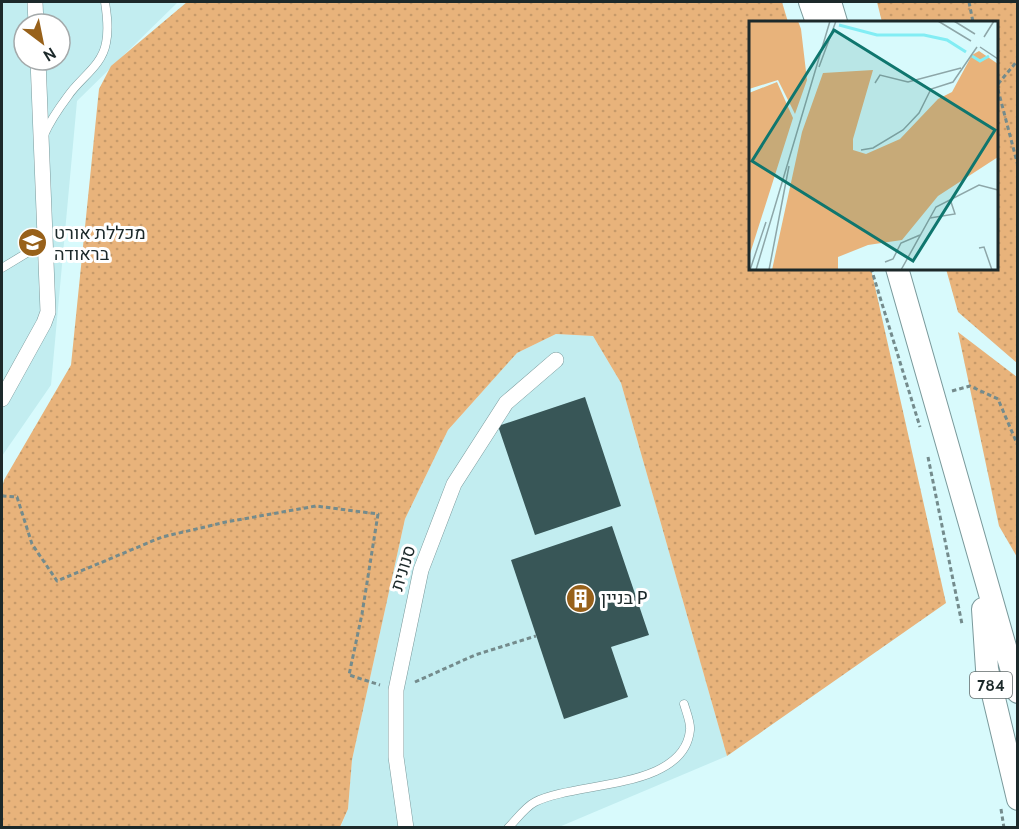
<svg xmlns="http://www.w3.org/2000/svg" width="1019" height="829" font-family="Cabin,Heebo,sans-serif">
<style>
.built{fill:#c2edf0;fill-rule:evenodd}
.green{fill:url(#green-dots)}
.building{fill:#385657}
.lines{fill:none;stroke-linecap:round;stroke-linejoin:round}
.service-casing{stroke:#7a999b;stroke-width:9}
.minor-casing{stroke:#7a999b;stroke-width:16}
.primary-casing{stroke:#7a999b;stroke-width:24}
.path{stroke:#748b8c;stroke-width:3;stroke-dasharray:4.5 3;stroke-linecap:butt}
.service{stroke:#fff;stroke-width:8}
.minor{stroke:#fff;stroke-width:15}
.primary{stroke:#fff;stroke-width:22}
.labels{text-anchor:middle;stroke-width:6;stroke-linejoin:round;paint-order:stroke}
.shield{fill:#fff;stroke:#60696a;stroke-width:1.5}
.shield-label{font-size:16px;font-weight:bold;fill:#1c292a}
.poi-label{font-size:18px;fill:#1c292a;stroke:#fff;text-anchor:start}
.street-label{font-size:18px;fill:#1c292a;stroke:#fff}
.inset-river{fill:none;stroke:#82edf4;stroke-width:3}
.inset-road{fill:none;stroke:#8da6a8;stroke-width:1.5}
.view{fill:#0f766e;fill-opacity:0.15;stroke:#0f766e;stroke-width:3}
.inset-edge{fill:none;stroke:#1c292a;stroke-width:3}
</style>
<defs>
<pattern id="green-dots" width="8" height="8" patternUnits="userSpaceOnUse" patternTransform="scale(1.5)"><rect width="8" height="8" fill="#e8b37b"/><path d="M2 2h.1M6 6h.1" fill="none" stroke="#c69a6a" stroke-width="1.8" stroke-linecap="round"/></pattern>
</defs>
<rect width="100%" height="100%" fill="#d8fafc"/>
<!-- built -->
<path class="built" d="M2 2H178L77 101 51 385 2 456ZM24 24H60V60H24Z
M556 334 593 336 621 383 727 756 559 827 340 828 348 809 352 760 405 519 448 430 517 353Z"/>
<!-- green -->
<path class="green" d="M187 2H782L788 22H750V268L871 269 946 603 727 756 621 383 593 336 556 334 517 353 448 430 405 519 352 760 348 809 340 827H2V489L4 480 71 365 99 89 111 66Z
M877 2H1017V363L958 312 946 269 996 268V22H882Z
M958 332 1017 377V557L999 526Z"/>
<!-- building -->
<path class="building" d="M585 397 621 506 535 535 498 426Z
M612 526 649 635 611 647 628 697 564 719 511 560Z"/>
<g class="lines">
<defs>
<path id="service" d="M44 135C50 121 59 108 68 96 80 78 102 66 106 43 109 29 107 15 105 2
M2 268 45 242
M508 828C516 820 525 807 535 802 577 781 684 790 690 730 691 723 686 711 684 704"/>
<path id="minor" d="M35 2 36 24
M2 399 44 323 48 312 38 60
M406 828 396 757V690L421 570 454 484 506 403 556 360"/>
<path id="primary" d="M810 2 817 22
M830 2 836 22
M897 268 1018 692
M983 609 987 669 1018 799"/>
</defs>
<!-- service casing -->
<use href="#service" class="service-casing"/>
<!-- minor casing -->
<use href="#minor" class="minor-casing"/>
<!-- primary casing -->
<use href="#primary" class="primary-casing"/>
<!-- path -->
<path class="path" d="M969 2 973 22
M996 82 1018 166
M998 84 1018 60
M871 268 920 427
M952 391 970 386 998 399 1018 446
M928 457 962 624
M2 496 17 497 32 544 57 581 162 537 226 522 316 506 378 514 362 614 349 675 380 685
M415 682 475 655 536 636
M1001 809 1004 828"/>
<!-- service -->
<use href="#service" class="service"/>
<!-- minor -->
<use href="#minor" class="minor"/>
<!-- primary -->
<use href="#primary" class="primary"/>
</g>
<!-- icons -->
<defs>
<symbol id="university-disc" viewBox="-11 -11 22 22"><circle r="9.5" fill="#98611a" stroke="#fff"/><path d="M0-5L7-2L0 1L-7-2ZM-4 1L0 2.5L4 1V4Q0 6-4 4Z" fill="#fff"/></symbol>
<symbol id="building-disc" viewBox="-11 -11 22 22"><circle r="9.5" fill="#98611a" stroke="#fff"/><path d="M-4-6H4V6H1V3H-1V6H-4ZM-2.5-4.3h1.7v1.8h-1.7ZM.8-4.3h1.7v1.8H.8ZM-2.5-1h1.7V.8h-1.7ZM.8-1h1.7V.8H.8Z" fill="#fff"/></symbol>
</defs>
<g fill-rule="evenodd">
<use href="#university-disc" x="16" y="226" width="33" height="33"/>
<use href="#building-disc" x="564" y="582" width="33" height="33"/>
</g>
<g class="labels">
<!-- shield labels -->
<rect class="shield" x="970" y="672" width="42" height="26" rx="4.5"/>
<g class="shield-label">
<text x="991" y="691">784</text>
</g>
<!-- poi labels -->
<g class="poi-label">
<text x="54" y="239">מכללת אורט<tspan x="54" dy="21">בראודה</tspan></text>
<text x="601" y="604">בניין P</text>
</g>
<!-- street labels -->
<g class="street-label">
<text transform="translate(403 568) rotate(-73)" y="6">סנונית</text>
</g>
</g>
<!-- overview -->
<g transform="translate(749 21)">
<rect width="249" height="249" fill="#d8fafc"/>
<path d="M0 0H49L52 8 58 59 46 93 29 59 0 68ZM230 30 249 43V136L189 175 153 219 119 224 89 236V249H23L53 111 74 52 124 49 104 118V129L117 133 151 118 189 78 203 71 223 34ZM28 61 44 97 0 236V72Z" fill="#e8b37b"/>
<path class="inset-river" d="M90 4 128 14H175L198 19 217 31M223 35 231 40 240 35"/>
<path class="inset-road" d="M189 0 222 20M205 0 226 13M235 16 245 0M231 26 249 38M70 46 87 0M126 62 131 54 159 61 212 47M112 129 124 127 154 109 170 92 182 68 204 61 228 26M181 197 206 193 201 178M230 227 235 226 243 249M136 241 144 238 152 222 171 214M1 249 17 201M7 249 81 0M20 249 40 145M152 249 187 186 230 164 249 169"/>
<path class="view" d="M85 9 246 109 164 240 3 140Z"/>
<rect width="249" height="249" class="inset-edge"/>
</g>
<!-- border -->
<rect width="1019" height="829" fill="none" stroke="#1c292a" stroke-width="6"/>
<!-- north arrow -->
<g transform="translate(42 42) rotate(148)"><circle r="28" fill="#ffffff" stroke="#a4a9aa" stroke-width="1.5"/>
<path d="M0-4.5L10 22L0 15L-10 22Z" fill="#98611a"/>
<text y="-9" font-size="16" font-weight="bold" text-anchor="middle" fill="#1c292a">N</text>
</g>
</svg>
